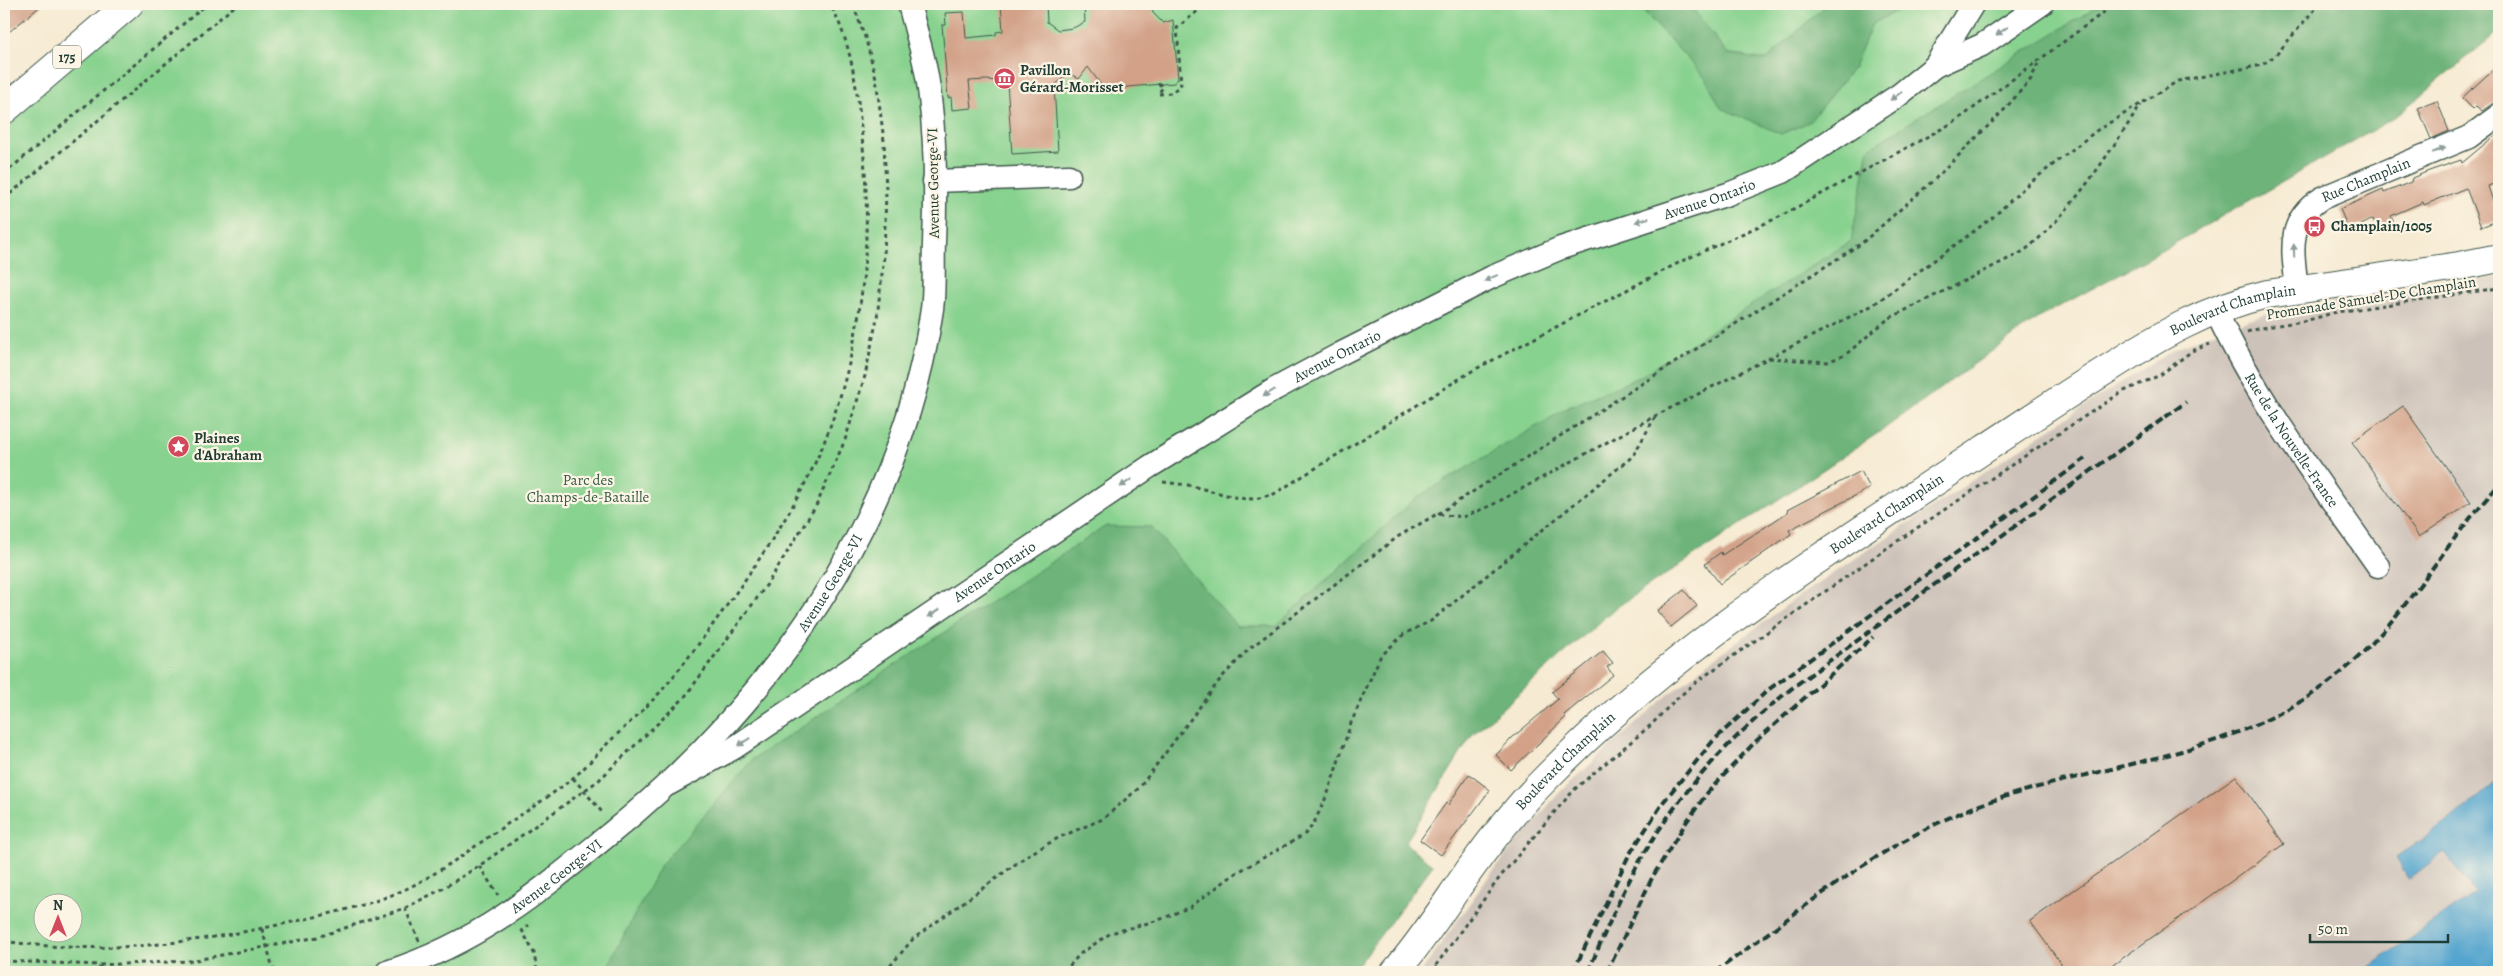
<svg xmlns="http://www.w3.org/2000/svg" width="2503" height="976" font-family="Alegreya,serif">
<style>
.industrial{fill:#cdc2b9}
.green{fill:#88d28f;stroke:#548862;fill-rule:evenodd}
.forest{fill:#6eb47a;stroke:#467857}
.water{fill:#53a4ce;stroke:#397081}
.building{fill:#d2a188}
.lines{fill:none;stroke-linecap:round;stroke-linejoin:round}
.minor-casing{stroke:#3f574c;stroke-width:25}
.major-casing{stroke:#3f574c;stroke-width:30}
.path{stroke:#3f574c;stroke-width:3;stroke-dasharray:4 4;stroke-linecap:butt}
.minor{stroke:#fff;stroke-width:22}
.major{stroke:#fff;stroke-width:28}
.rail{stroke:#1f3d34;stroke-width:4;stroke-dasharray:8 4;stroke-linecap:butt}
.oneway{fill:#8f9e9a}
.labels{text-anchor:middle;stroke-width:4.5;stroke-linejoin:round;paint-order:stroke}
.shield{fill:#fcf5e5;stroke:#617469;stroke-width:1}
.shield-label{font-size:14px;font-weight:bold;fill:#1f3d34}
.poi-label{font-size:15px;font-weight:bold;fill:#1f3d34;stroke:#fcf5e5;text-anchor:start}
.street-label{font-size:15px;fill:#1f3d34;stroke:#fcf5e5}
.park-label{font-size:15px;fill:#345b46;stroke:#fcf5e5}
</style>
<rect width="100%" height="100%" fill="#fcf5e5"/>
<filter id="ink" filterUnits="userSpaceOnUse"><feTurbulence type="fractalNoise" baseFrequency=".02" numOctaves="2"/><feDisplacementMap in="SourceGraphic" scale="10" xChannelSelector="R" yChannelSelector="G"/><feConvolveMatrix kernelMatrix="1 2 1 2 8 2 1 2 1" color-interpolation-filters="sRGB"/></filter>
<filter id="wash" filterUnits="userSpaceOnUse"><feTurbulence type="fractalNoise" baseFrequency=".0096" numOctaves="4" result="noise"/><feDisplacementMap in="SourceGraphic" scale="20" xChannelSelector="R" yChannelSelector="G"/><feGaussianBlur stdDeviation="1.12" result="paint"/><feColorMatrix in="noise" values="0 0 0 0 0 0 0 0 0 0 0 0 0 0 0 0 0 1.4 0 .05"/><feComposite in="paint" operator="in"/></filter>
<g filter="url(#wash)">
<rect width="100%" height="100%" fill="#f6ead2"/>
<!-- industrial -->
<path class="industrial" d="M2499 277V780L2449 821 2409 879 2444 852 2475 893 2362 972H1421L1489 876 1523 834 1561 791 1663 699 1723 652 1799 596 2078 410 2178 347 2237 323 2270 313 2300 307Z"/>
<!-- green -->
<path class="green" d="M126 4H2287L1090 972H4V106ZM42 904H72V934H42Z"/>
<!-- forest -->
<path class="forest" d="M1637 4H1689L1728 54 1766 60 1827 4H1910L1872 24 1854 67 1809 122 1781 134 1721 108 1706 79Z
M2101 4H2499V31L2392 119 2147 259 2038 318 1881 431 1614 609 1472 735 1405 843 1433 865 1359 964 1346 972H605L660 866 753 759 1106 526 1151 527 1237 626H1276L1416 498 1569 407 1641 376 1851 241 1869 148Z"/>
<!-- water -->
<path class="water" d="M2499 780V972H2362L2475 893 2444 852 2409 879 2396 858 2449 821Z"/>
<g id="blocks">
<!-- building -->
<path class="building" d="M4 4H43L4 36Z
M1001 4H1046L1047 22 1058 30 1073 28 1085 22 1084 4H1152L1153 13 1163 23 1173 20 1178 79 1174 83 1104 89 1088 67 1079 79 1069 73 1054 86 1058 151 1012 154 1007 82 987 80 969 81 972 108 952 110 951 97 948 98 942 25H946L945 13 964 12 966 38 996 35V32L1003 31Z
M2499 64V102L2492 104 2482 111 2476 106 2473 109 2462 98Z
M2437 101 2449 131 2431 139 2418 108Z
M2499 132V174L2493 179 2496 183 2488 186 2499 220 2481 227 2466 188 2424 205 2423 202 2391 216 2395 226 2382 232 2377 221 2375 223 2373 219 2349 231 2340 209 2383 190 2384 193 2411 182 2412 178 2429 171 2461 160 2462 163Z
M2403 406 2471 502 2419 537 2352 442Z
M1861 471 1870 488 1789 530 1791 534 1720 584 1705 564 1721 552 1722 555 1756 533 1788 512 1787 510Z
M1684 590 1697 606 1671 627 1657 611Z
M1603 651 1613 663 1607 667 1613 675 1564 715 1566 717 1511 770 1496 755 1513 737 1558 699 1552 692Z
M1469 774 1490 790 1441 855 1420 840 1446 803 1448 805Z
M2236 776 2284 844 2103 972H2067L2030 921Z"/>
</g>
</g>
<g filter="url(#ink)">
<use href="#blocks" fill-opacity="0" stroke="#3f574c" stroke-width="1"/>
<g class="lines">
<defs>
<g id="minor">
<path d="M1935 66 1973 4"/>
<path d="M934 181 1069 176"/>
<path id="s1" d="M2297 289C2293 252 2285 221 2322 198L2469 137 2499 115"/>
<path id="s2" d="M2215 309C2257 401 2320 483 2378 566"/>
<path id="s3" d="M669 784 734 748 1149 467 1275 389 1340 354 1492 277 1561 248 1728 194 1783 172 1899 95 1935 66 1982 45 2042 4"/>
<path id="s4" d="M387 972C478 943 538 893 611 833 772 702 902 519 932 309 935 288 933 265 934 243 936 195 936 146 930 98 927 66 917 35 909 4"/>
</g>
<g id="major">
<path d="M4 110 129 4"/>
<path id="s5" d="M1395 972C1423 940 1446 903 1471 868 1494 836 1519 805 1547 777 1674 647 1832 550 1983 450 2024 423 2064 396 2106 370 2159 336 2205 309 2267 294L2459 266 2499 258"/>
</g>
</defs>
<!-- minor casing -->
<use href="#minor" class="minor-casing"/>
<!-- major casing -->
<use href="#major" class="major-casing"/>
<!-- path -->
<path class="path" d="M1158 83 1163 87 1158 94 1172 93 1181 84 1177 28 1206 4
M4 174 207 4
M4 199 237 4
M2247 332C2275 323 2304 324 2331 313L2499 288
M1769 358 1827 362 1845 355 1888 319 2024 251C2073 212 2106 156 2141 105
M1163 482 1188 485 1238 498 1255 499 1274 494 1472 371 1682 261 1779 217 1956 121 2115 4
M1438 514 1862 243 1935 179 2004 110 2031 79 2038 64
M573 778 602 812
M479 866 498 895
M405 908 419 941
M529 925 522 930 534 953 537 972
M262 929 274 972
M4 941C102 956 196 943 292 922 329 914 371 905 406 889 437 874 466 853 494 833 520 815 548 798 573 778 586 767 598 753 610 741 628 724 647 707 663 689 689 658 712 626 735 594 769 546 803 495 825 440 861 349 873 245 863 147 858 99 854 47 830 4
M4 961 99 965 190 961 318 937 405 908 442 889 479 866 599 780 684 698 768 583 817 504 845 440 865 376 877 318 884 256 886 191 884 141 876 78 866 40 853 4
M99 966 103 972
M54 972 56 964
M885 972 913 939 1028 855 1060 837 1103 819 1140 787 1222 677 1250 648 1399 536 1437 514 1463 517 1492 505 1655 416 1873 305 1992 218 2027 185 2096 131 2178 81 2262 65 2276 55 2319 4
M1064 972 1080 954 1111 933 1159 920 1190 907 1236 873 1304 835 1313 825 1328 793 1351 723 1380 657 1404 634 1431 621 1633 456 1655 417
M1431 972 1500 877 1551 816 1576 788 1651 725 1674 701 1699 680 1890 546 2064 430 2122 392 2160 375 2192 351 2210 344"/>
<!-- minor -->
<use href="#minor" class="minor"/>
<!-- major -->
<use href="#major" class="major"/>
<!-- rail -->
<path class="rail" d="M1573 972 1629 855 1664 801 1713 741 1768 690 2085 459
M1588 972C1601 942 1614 911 1629 881 1669 803 1727 739 1796 685L2186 402
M1607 972 1653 876 1687 821 1708 792 1755 742 1873 637
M1715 972C1799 912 1882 841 1980 805 2092 765 2216 760 2317 691 2397 636 2434 554 2499 485"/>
</g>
<!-- one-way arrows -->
<defs><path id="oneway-solid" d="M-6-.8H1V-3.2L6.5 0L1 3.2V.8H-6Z" transform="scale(1.25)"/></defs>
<g class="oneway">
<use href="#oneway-solid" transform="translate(2002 31) rotate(145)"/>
<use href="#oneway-solid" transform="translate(1896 96) rotate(144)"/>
<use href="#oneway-solid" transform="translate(2439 150) rotate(-22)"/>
<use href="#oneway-solid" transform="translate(1642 220) rotate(163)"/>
<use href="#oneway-solid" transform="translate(2294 251) rotate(-92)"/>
<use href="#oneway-solid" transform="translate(1491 278) rotate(155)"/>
<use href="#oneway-solid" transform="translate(1269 393) rotate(149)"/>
<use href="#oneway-solid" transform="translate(1126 483) rotate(146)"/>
<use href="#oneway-solid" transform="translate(934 613) rotate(146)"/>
<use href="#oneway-solid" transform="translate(744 742) rotate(146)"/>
</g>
</g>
<!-- icons -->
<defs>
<symbol id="museum-disc" viewBox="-11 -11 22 22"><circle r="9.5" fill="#d1495b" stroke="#fcf5e5"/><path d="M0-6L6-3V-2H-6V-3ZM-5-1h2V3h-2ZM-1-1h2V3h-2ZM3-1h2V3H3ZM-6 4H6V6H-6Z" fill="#fff"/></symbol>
<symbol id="bus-disc" viewBox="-11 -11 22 22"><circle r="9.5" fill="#d1495b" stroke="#fcf5e5"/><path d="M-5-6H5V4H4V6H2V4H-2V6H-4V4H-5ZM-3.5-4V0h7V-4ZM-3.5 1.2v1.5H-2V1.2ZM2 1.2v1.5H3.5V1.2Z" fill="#fff"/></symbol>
<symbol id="sight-disc" viewBox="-11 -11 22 22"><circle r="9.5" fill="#d1495b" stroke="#fcf5e5"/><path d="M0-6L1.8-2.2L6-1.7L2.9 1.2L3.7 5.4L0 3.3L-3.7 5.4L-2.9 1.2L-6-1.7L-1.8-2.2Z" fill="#fff"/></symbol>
</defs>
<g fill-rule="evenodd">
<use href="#museum-disc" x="992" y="66" width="25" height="25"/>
<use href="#bus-disc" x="2302" y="214" width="25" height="25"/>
<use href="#sight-disc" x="166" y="434" width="25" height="25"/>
</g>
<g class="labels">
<!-- shield labels -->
<rect class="shield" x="53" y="45.5" width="28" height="23" rx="4"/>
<g class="shield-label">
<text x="67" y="62">175</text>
</g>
<!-- poi labels -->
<g class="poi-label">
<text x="1020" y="75">Pavillon<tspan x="1020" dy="17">Gérard-Morisset</tspan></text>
<text x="2331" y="231">Champlain/1005</text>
<text x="194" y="443">Plaines<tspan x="194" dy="17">d'Abraham</tspan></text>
</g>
<!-- street labels -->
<g class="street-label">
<text dy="5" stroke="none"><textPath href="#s1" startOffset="149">Rue Champlain</textPath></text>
<text transform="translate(933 183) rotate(-91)" y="5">Avenue George-VI</text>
<text dy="5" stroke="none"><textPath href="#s3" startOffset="1199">Avenue Ontario</textPath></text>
<text transform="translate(2371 298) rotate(-9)" y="5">Promenade Samuel-De Champlain</text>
<text dy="5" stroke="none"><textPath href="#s5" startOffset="1082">Boulevard Champlain</textPath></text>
<text dy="5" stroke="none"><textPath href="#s3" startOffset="794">Avenue Ontario</textPath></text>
<text dy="5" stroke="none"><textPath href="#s2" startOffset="152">Rue de la Nouvelle-France</textPath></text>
<text dy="5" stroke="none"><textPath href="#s5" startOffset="678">Boulevard Champlain</textPath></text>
<text dy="5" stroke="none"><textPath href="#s3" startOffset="389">Avenue Ontario</textPath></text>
<text dy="5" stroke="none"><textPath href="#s4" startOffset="600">Avenue George-VI</textPath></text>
<text dy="5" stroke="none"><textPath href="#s5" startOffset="272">Boulevard Champlain</textPath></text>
<text dy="5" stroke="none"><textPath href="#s4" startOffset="196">Avenue George-VI</textPath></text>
</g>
<!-- park labels -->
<g class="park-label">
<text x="588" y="485">Parc des<tspan x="588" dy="17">Champs-de-Bataille</tspan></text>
</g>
</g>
<!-- margin -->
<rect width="2503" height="976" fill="none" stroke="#fcf5e5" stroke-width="20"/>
<!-- north arrow -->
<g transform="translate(58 918)"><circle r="24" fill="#fcf5e5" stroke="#a4ab9e"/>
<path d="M0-4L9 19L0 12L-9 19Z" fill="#d1495b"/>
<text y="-8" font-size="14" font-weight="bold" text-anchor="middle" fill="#1f3d34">N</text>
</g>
<!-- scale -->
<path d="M2310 934v8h138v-8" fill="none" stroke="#1f3d34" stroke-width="2.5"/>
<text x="2318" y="934" font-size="15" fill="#1f3d34" stroke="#fcf5e5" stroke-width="4" paint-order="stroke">50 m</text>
</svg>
